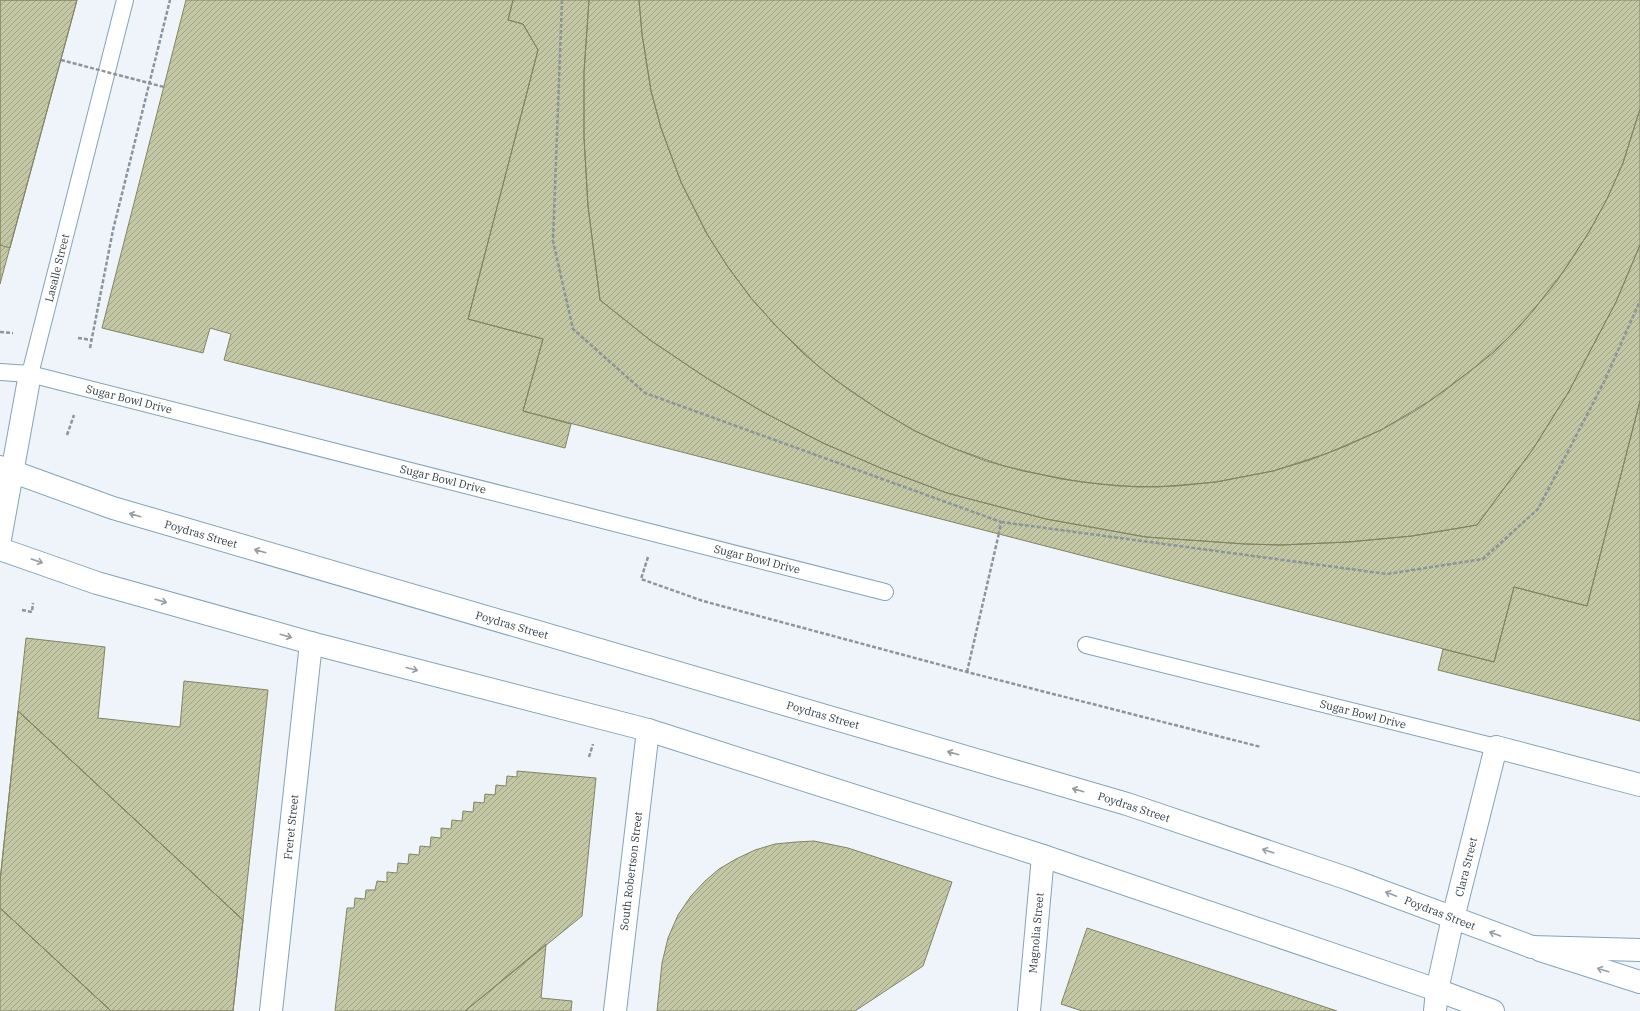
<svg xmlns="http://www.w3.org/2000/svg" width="1640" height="1011" font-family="'IBM Plex Serif',serif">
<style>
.building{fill:url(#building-hatch);stroke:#828564}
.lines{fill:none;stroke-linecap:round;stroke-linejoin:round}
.service-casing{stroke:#85a3ba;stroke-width:18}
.minor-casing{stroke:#85a3ba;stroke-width:24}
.secondary-casing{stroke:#85a3ba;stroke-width:24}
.primary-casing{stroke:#85a3ba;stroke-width:24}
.motorway-casing{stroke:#85a3ba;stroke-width:24}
.path{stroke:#8b959c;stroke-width:2.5;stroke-dasharray:4 2;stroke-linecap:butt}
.service{stroke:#fff;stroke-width:16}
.minor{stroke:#fff;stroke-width:22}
.secondary{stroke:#fff;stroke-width:22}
.primary{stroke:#fff;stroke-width:22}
.motorway{stroke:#fff;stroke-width:22}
.path-bridge{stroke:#8b959c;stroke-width:2.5;stroke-dasharray:4 2;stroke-linecap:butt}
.oneway{stroke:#989ea3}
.labels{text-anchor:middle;stroke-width:3.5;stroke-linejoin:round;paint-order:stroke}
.street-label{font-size:11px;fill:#313e47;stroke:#fff}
</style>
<defs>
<pattern id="building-hatch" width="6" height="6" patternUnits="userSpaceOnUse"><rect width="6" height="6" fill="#c3c7a4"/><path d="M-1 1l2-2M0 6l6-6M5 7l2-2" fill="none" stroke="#9fa387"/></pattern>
</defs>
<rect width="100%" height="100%" fill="#eef4f9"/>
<!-- building -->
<path class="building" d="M0 0H77L0 284Z
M0 0H77L10 248 0 245Z
M186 0H513L508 20 523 24 538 50 468 319 543 339 523 411 571 424 565 448 224 360 231 334 210 328 203 353 102 328Z
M513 0H589L584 72V138L588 206 600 300 650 340 705 377 763 412 823 443 883 469 947 493 1046 519 1146 537 1245 544 1281 545 1348 542 1412 536 1477 525 1533 449 1568 393 1616 302 1640 245V401L1587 606 1514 587 1494 662 523 411 543 339 468 319 538 50 523 24 508 20Z
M589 0H639L642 34 651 91 661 128 681 182 707 234 728 267 751 298 776 326 818 366 849 390 881 411 915 431 950 447 986 461 1023 471 1081 482 1119 486 1158 487 1216 482 1273 471 1328 453 1381 430 1415 411 1447 389 1493 353 1520 326 1557 281 1589 232 1607 199 1623 163 1640 109V245L1616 302 1568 393 1533 449 1477 525 1412 536 1348 542 1281 545 1245 544 1146 537 1046 519 947 493 883 469 823 443 763 412 705 377 650 340 600 300 588 206 584 138V72Z
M639 0H1640V109L1623 163 1607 199 1589 232 1568 265 1533 311 1507 339 1478 365 1431 400 1381 430 1346 446 1310 460 1273 471 1216 482 1177 486 1138 487 1100 484 1061 479 1004 466 950 447 915 431 881 411 834 379 804 354 776 326 751 298 728 267 707 234 681 182 661 128 651 91 642 34Z
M1640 401V721L1438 670 1443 649 1494 662 1514 587 1587 606Z
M26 638 105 647 98 718 180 727 184 681 268 690 243 920 18 711Z
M18 711 243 920 233 1011H111L0 908V881Z
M18 711 243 920 233 1011H111L0 908V881Z
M517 771 596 778 582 916 465 1011H335L347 908H354L355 898 365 899 366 890H375L377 881 387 882V872L397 873 398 863 408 864 409 854 419 855 420 846 430 847 431 837 441 838V828L451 829 452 820 462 821 463 811 473 812 474 802 484 803 485 794 495 795 496 785 506 786 507 776 517 777Z
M814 841 848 848 952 882 923 966 855 1011H657L662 963 668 938 678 915 691 896 705 881 719 869 736 859 755 850 775 844 796 842Z
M0 908 111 1011H0Z
M1087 928 1337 1011H1082L1061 1004Z
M546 944 541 998 572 1001 571 1011H465Z"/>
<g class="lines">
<defs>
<path id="service" d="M0 372 30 374 885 592
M30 374 125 0
M1086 645 1496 747"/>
<path id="minor" d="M0 539 30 374
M271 1011 311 643
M615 1011 648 730
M1029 1011 1043 856
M1435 1011 1437 990 1453 918 1496 747 1640 785"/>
<path id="secondary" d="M1540 950 1640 982"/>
<path id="primary" d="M0 467 113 508 1127 804 1349 879 1532 947
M0 549 97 583 311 643 648 730 1043 856 1437 990 1493 1011"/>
<path id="motorway" d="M1532 947 1640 950"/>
</defs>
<!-- service casing -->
<use href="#service" class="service-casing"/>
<!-- minor casing -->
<use href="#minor" class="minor-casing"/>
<!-- secondary casing -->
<use href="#secondary" class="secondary-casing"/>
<!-- primary casing -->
<use href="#primary" class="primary-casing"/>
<!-- motorway casing -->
<use href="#motorway" class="motorway-casing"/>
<!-- path -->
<path class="path" d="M562 0 553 241 573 329 645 393 1001 522 999 533
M0 332 13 333
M78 338 92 340
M90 348 113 230 170 0
M67 435 74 415
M1001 522 1387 574 1483 559 1538 509 1604 382 1640 301
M648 557 641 579 703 601 967 672 1261 747
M22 610 32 612 33 603
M589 757 593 744"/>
<!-- service -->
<use href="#service" class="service"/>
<!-- minor -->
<use href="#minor" class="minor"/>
<!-- secondary -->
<use href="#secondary" class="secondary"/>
<!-- primary -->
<use href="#primary" class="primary"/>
<!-- motorway -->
<use href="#motorway" class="motorway"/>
<!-- path-bridge -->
<path class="path-bridge" d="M61 60 164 87
M967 672 999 533"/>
</g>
<!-- one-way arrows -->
<defs><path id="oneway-shaft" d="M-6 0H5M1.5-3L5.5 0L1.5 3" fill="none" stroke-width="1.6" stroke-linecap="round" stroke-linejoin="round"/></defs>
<g class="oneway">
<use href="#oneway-shaft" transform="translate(135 515) rotate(-164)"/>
<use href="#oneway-shaft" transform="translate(260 551) rotate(-164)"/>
<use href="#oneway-shaft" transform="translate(37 561) rotate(19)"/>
<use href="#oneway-shaft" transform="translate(161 601) rotate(16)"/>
<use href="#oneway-shaft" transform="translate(286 636) rotate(16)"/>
<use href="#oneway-shaft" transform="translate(412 669) rotate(15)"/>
<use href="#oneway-shaft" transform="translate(953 753) rotate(-164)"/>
<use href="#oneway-shaft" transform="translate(1078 790) rotate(-164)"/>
<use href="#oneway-shaft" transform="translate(1268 851) rotate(-162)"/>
<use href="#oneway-shaft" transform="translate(1391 894) rotate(-159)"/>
<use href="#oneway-shaft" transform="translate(1495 934) rotate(-160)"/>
<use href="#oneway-shaft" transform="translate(1603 970) rotate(-162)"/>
</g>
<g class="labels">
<!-- street labels -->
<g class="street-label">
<text transform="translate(57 268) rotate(-76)" y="4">Lasalle Street</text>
<text transform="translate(129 399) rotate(14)" y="4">Sugar Bowl Drive</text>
<text transform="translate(443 479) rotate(14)" y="4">Sugar Bowl Drive</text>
<text transform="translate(201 534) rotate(16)" y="4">Poydras Street</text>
<text transform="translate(757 559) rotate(14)" y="4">Sugar Bowl Drive</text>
<text transform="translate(512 625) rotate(16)" y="4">Poydras Street</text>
<text transform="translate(1363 714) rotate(14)" y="4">Sugar Bowl Drive</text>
<text transform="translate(823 715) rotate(16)" y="4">Poydras Street</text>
<text transform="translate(1134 807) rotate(18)" y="4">Poydras Street</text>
<text transform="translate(291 827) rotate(-84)" y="4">Freret Street</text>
<text transform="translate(1466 867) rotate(-76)" y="4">Clara Street</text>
<text transform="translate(631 871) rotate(-83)" y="4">South Robertson Street</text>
<text transform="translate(1440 913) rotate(21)" y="4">Poydras Street</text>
<text transform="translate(1036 933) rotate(-85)" y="4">Magnolia Street</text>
</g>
</g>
</svg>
